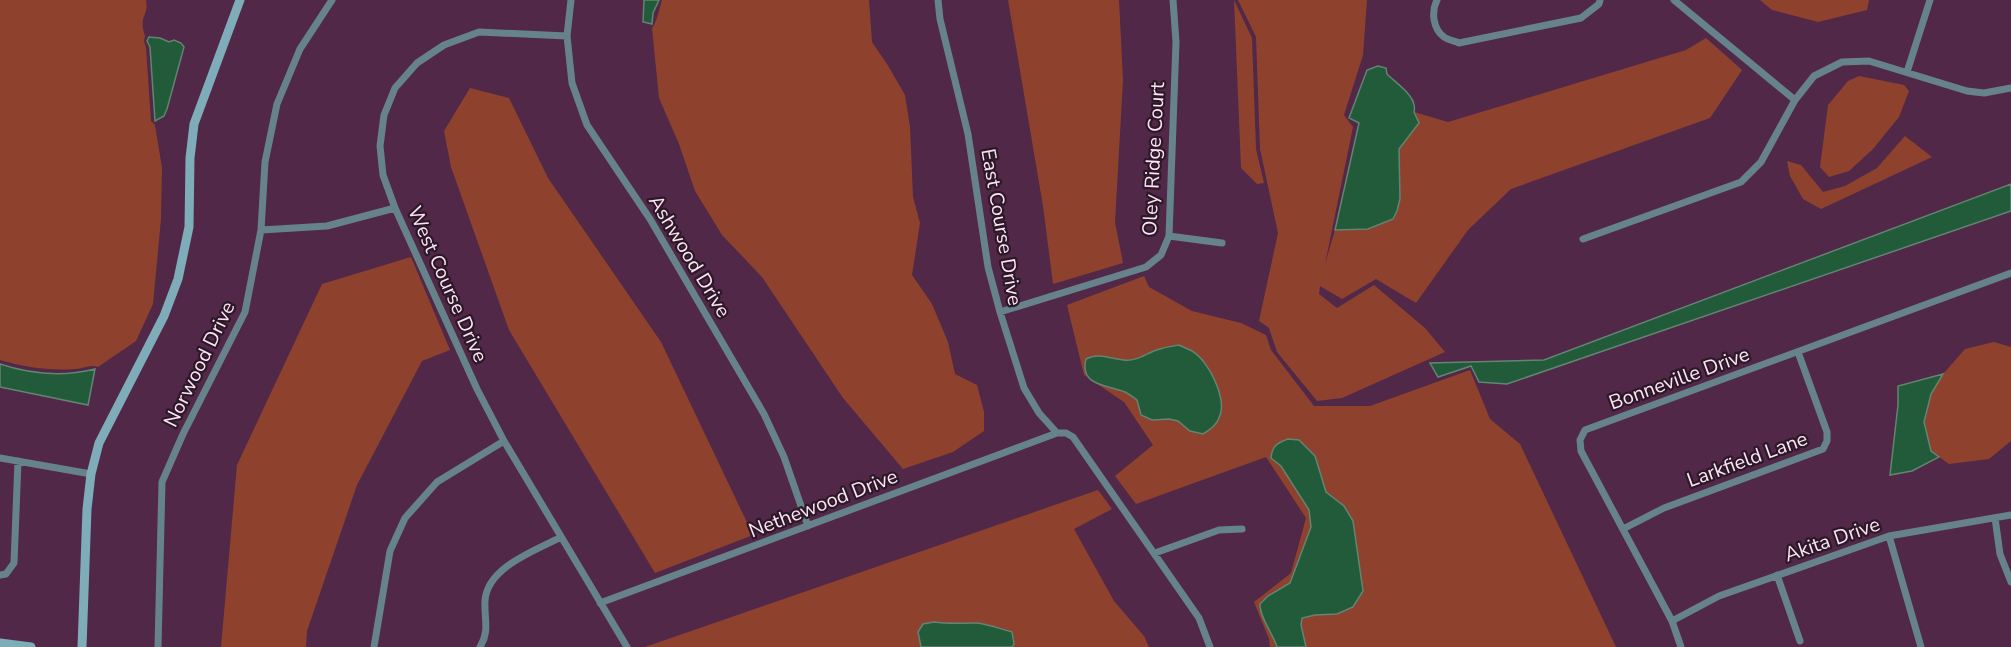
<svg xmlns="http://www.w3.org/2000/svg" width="2011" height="647" font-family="'Nunito Sans',sans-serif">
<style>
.green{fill:#8e422e}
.water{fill:#215b3a;stroke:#638473;stroke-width:1.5}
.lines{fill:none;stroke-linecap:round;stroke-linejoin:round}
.street{stroke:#66838b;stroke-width:7}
.secondary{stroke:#7eadb9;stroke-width:9}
.labels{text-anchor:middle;stroke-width:4.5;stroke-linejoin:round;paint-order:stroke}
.street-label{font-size:20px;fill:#fee3f7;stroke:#2c1927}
</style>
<rect width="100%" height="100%" fill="#512848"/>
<!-- green -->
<path class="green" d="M0 0H146C149 16 138 16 145 36L144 41 146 48 151 121 155 125 162 168 161 219 153 304 136 341 98 367C90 364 83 369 75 369 49 371 24 367 0 360Z
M662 0H869L872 42 887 64 905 95 910 127 913 197 920 223 912 275 932 304 948 342 955 374 977 385 984 412V431L953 452 903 469 843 398 762 277 722 235 695 191 679 144 659 98 652 28C656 24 660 7 662 0Z
M1008 0H1119L1123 80 1115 222 1123 263 1053 284 1043 206Z
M1234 0 1252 38 1256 149 1264 183 1257 184 1241 168Z
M1238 0H1367L1363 55 1344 115 1353 127 1325 264 1335 230 1359 123 1349 118 1367 70 1378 66 1386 68 1387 74 1414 100V112L1448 122 1686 50 1706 38 1742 70 1710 118 1511 189 1468 230 1416 303 1376 279 1342 299 1320 286 1319 294 1337 308 1374 285 1425 328 1445 352 1342 398 1317 401 1277 352 1269 328 1259 321 1278 233 1260 149 1256 37Z
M1760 0H1869L1867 10 1818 22 1772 10Z
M1859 76 1904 85 1909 91 1899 117 1873 149 1849 171 1829 177 1820 167 1828 105 1848 81Z
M470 88 509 98 548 178 661 342 753 535 655 573 509 330 451 167 444 131Z
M1905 136 1932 157 1821 209 1803 199 1790 176 1787 161 1801 165 1823 192 1845 186 1877 168Z
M411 257 450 350 422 361 357 485 307 631 306 647H221L237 465 322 284Z
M1144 276 1149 287 1192 311 1241 323 1266 335 1271 350 1314 406H1370L1470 370 1490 419 1520 444 1616 647H1270L1269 639 1254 602 1291 573 1306 518 1266 457 1136 504 1115 476 1153 445 1124 402 1084 375 1067 305Z
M1994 342 2011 347V441L1989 459 1949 464 1931 451 1924 422 1931 394 1937 381 1965 349Z
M1098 490 1112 509 1074 529 1114 601 1144 636 1149 647H645Z"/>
<!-- water -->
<path class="water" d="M644 0H659L653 13 652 24 643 22Z
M149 37 160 38 169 42 174 40 181 43 184 47 167 109 164 116 155 121 150 47 147 41Z
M1378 66 1386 68 1387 74C1397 84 1418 97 1414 112L1419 123 1399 149 1400 199 1397 211 1393 219 1368 229 1335 230 1359 123 1349 118 1367 70Z
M2011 184V211L1507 384 1479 382 1471 366 1438 377 1430 363 1544 360Z
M1179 345C1183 347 1188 349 1192 351 1209 361 1228 400 1219 418 1216 426 1209 430 1203 434L1190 431 1178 421 1169 419 1152 420 1141 415 1137 400C1133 397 1129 394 1125 392 1108 385 1079 386 1086 359 1098 352 1111 359 1124 360 1137 362 1148 352 1160 349 1166 347 1173 346 1179 345Z
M0 364C30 374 63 377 95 369L88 405 0 387Z
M1943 374 1931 394 1924 422 1931 451 1939 457 1912 471 1890 475 1898 405V386Z
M1288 439 1299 440 1315 456 1326 492 1344 506 1353 521 1363 591 1353 607 1337 614 1315 615 1302 618 1301 625 1306 647H1277C1273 634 1259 616 1260 604L1268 596 1290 583 1311 527 1309 510 1281 466 1271 458C1272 446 1277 443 1288 439Z
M934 622C948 624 960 623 974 623 987 623 1000 629 1012 632L1014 644 1012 647H921L918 632 923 624Z"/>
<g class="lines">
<!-- street -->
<path class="street" d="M571 0 567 36 572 83 587 125 650 219 764 414 784 457 808 526
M938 0 940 19 968 134 988 267 1000 312 1024 388 1039 413 1057 433H1066L1073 437 1199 618 1210 647
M1437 0C1431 12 1433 29 1444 37 1448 40 1455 41 1459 43L1581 18 1599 4 1600 0
M1674 0 1795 100
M567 36 479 32 444 45 417 63 395 88 384 115 380 146 383 175 395 208 477 389 504 441 627 647
M1907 72 1930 0
M261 230 327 226 395 208
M1169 236 1222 243
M1583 239 1741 182 1761 162 1795 100 1814 76 1842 62 1869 61 1967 91 1984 93 2011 88
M1000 312 1146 267 1161 255 1169 236 1176 42 1173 0
M0 458 91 474
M1995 518 2000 554 2011 582
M1623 529 1664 508 1823 449 1827 441V432L1798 352
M1889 536 1921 647
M1155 553 1219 530 1242 529
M0 575 6 574 14 563 18 461
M1777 575 1800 641
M600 603 1057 433
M1672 621 1719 596 1889 536 2011 515
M158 647 162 482 183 434 245 312 261 230 265 162 277 104 300 49 332 0
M374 647 390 551 405 518 437 482 504 441
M480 647C490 631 484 619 485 601 487 567 535 551 561 537
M1681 647 1672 621 1581 451 1580 440 1585 430 2011 273"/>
<!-- secondary -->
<path class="secondary" d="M0 643 31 647
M82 647 87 509 91 474 99 443 164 316 178 279 189 227 190 158 194 124 240 0"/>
</g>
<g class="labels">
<!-- street labels -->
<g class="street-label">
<text transform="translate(1153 159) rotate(-87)" y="7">Oley Ridge Court</text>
<text transform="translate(1002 227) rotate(80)" y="7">East Course Drive</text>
<text transform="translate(690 256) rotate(59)" y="7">Ashwood Drive</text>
<text transform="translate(448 284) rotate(66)" y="7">West Course Drive</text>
<text transform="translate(199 364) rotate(-64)" y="7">Norwood Drive</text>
<text transform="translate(1679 378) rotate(-20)" y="7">Bonneville Drive</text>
<text transform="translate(1747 459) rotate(-20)" y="7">Larkfield Lane</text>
<text transform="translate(823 503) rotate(-21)" y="7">Nethewood Drive</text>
<text transform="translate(1832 539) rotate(-19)" y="7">Akita Drive</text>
</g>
</g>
</svg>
